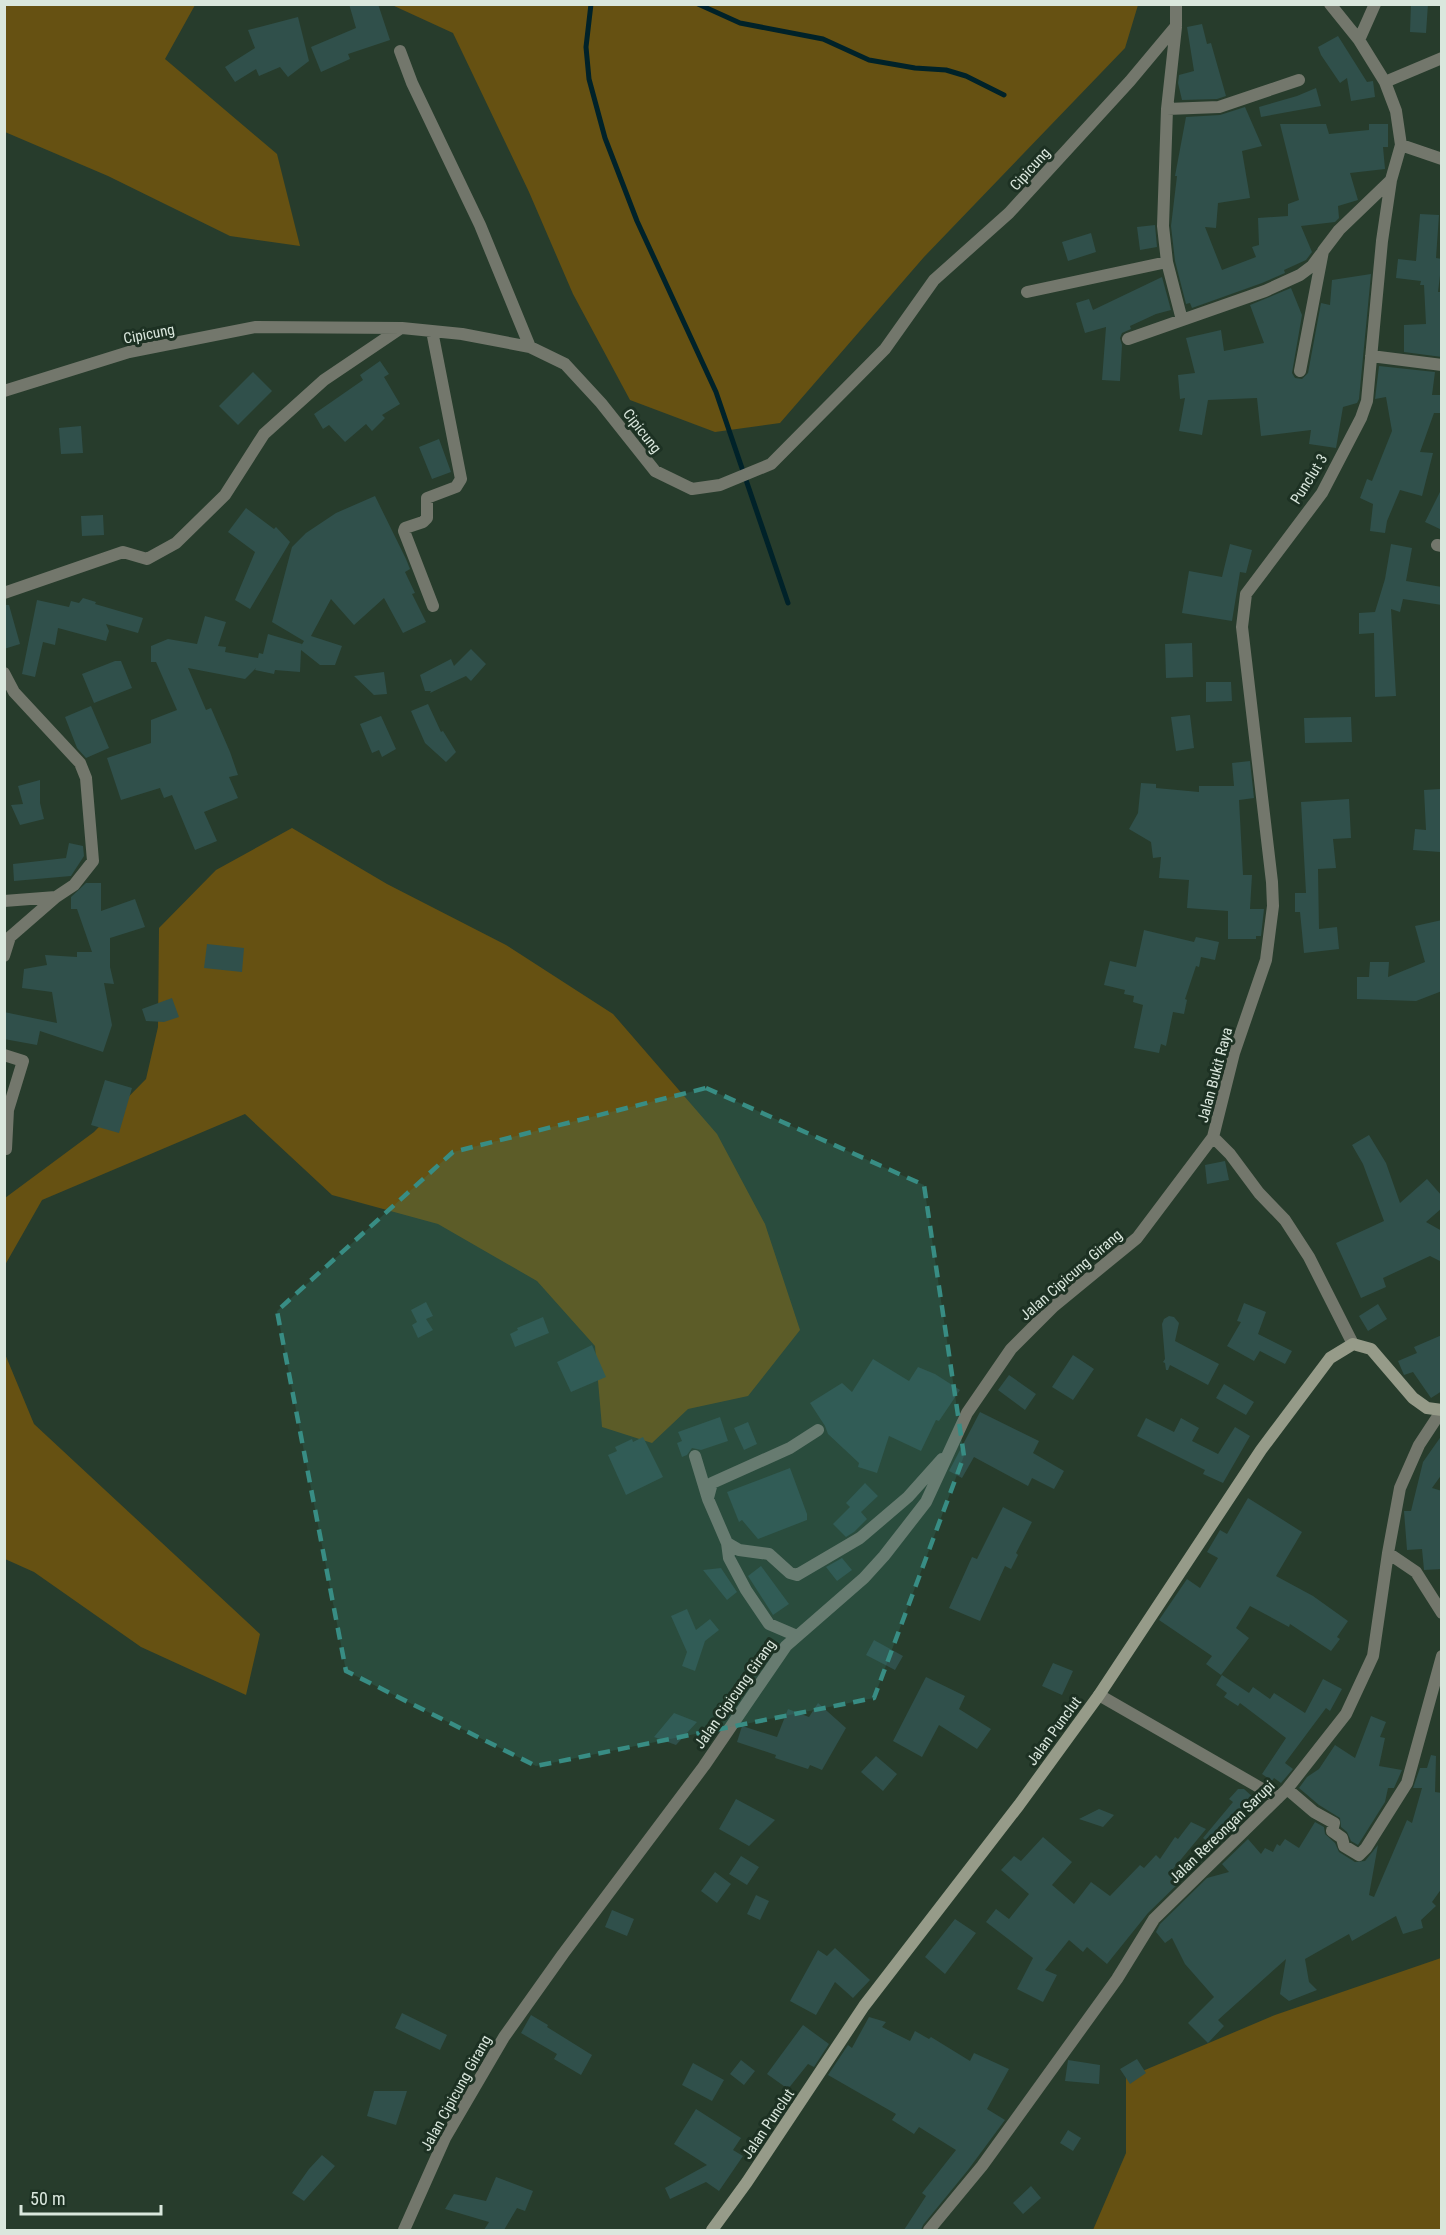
<svg xmlns="http://www.w3.org/2000/svg" width="1446" height="2235" font-family="'Roboto Condensed',sans-serif">
<style>
.green{fill:#665112}
.lines{fill:none;stroke-linecap:round;stroke-linejoin:round}
.stream{stroke:#002229;stroke-width:5}
.building{fill:#30504b}
.minor{stroke:#73776c;stroke-width:12}
.secondary{stroke:#969b89;stroke-width:12}
.marked{fill:#388d84;fill-opacity:0.2;stroke:#388d84;stroke-width:4.5;stroke-dasharray:12 8;stroke-linejoin:round}
.labels{text-anchor:middle;stroke-width:6;stroke-linejoin:round;paint-order:stroke}
.street-label{font-size:15px;fill:#dae7dd;stroke:#1d3123}
</style>
<rect width="100%" height="100%" fill="#273c2c"/>
<!-- green -->
<path class="green" d="M5 4 195 5 165 59 277 154 300 246 230 236 108 176 5 132Z
M392 5 1138 4V5L1125 48 924 257 780 423 715 432 630 400 573 294 529 192 453 33Z
M292 828 387 884 506 945 613 1014 717 1134 765 1224 800 1330 748 1396 688 1409 652 1443 602 1427 595 1346 537 1281 438 1224 332 1195 245 1114 42 1200 5 1265V1198L94 1132 146 1079 158 1027 159 928 216 870Z
M5 1354 34 1424 260 1634 246 1695 141 1647 34 1572 5 1559Z
M1441 1958V2230H1093L1126 2153V2078L1275 2015Z"/>
<g class="lines">
<!-- stream -->
<path class="stream" d="M591 4 586 47 589 79 605 138 637 221 716 392 788 603
M698 4 740 23 823 39 869 60 915 68 946 70 966 76 1004 95"/>
</g>
<!-- building -->
<path class="building" d="M349 4H378L390 40 348 54 350 59 321 72 311 47 356 28Z
M1411 4H1428L1426 33 1410 32Z
M298 17 309 61 288 77 280 67 259 76 256 69 235 82 225 67 255 48 248 30Z
M1202 24 1207 44 1211 43 1226 96 1217 99 1182 100 1178 83 1179 75 1194 71 1187 27Z
M1338 36 1367 82 1373 81 1375 97 1351 101 1347 78 1340 83 1321 55 1318 47Z
M1316 88 1321 106 1261 117 1259 107 1297 96Z
M1245 107 1262 146 1242 151 1250 198 1218 203 1216 228 1205 227 1222 270 1256 257 1252 247 1259 245 1258 218 1288 216V204L1299 200 1280 124H1326L1329 134 1369 130V124H1388V147H1383L1385 169 1350 173 1358 200 1338 206 1339 218 1335 222 1301 226 1312 252 1306 260 1284 270 1285 273 1262 283 1192 308 1190 303 1186 304 1175 261 1171 226 1177 176H1175L1186 117 1220 115Z
M1420 214 1439 215 1436 258 1442 259 1438 292H1442V357L1404 352V325L1426 324 1424 285H1420L1421 281 1396 278 1398 259 1416 261Z
M1155 225 1157 247 1140 250 1137 227Z
M1091 233 1096 252 1068 261 1062 242Z
M1371 274 1359 399 1357 403 1343 407 1336 448 1309 444 1311 430 1261 436 1257 398 1208 400 1202 435 1179 431 1185 398 1180 399 1178 375 1195 373 1186 338 1221 330 1224 351 1264 343 1250 305 1291 288 1302 315 1292 373 1295 378 1302 379 1308 373 1321 303 1330 305 1332 280Z
M1162 277 1171 310 1156 314 1130 326 1131 329 1122 333 1120 338 1122 345 1120 381 1102 380 1106 327 1085 333 1076 303 1089 299 1093 310Z
M380 361 389 374 384 377 400 404 382 415 385 418 372 431 366 424 345 442 329 425 323 429 314 414 363 380 360 375Z
M1379 366 1435 372 1432 395H1442V413H1434L1420 452 1433 453 1422 496 1400 490 1387 521 1385 533 1370 531 1373 504 1360 498 1367 479 1372 481 1392 431 1386 397 1375 399Z
M253 372 272 391 238 425 219 406Z
M81 426 83 453 61 454 59 428Z
M439 439 451 472 432 479 419 447Z
M1442 488V530L1425 522Z
M375 496 406 559 410 569 405 572 415 593 412 594 426 622 403 633 384 598 354 625 331 599 311 636 342 646 335 665H320L301 650 300 672 275 670 274 674 255 670 256 668 245 679 188 668 206 710 211 708 230 752 238 775 229 777 238 798 204 812 217 841 195 850 172 795 164 798 160 788 121 800 107 758 151 743V720L177 710 156 662H151V646L168 639 197 644 205 616 226 622 218 646 226 647 225 652 258 658 259 653 263 654 268 634 302 644 301 646 304 641 272 622 292 547 306 533 336 513Z
M246 508 274 529 276 527 290 542 250 609 235 600 255 552 228 532Z
M103 515 104 535 82 536 81 516Z
M1230 544 1252 550 1246 573 1240 572 1232 621 1182 613 1189 571 1222 577Z
M1391 544 1412 548 1406 581 1442 587V605L1403 599 1400 612 1391 609 1396 696 1375 697 1374 633 1359 634V613L1375 612 1385 579Z
M83 598 96 602 95 604 143 618 138 633 106 624 109 631 106 641 58 628 55 645 43 642 35 677 22 674 37 600 69 607 71 601 79 603Z
M4 605H9L20 644 4 649Z
M1192 643 1193 677 1166 678 1165 644Z
M471 649 486 664 471 681 466 676 430 693 431 691H425L420 675 451 659 454 666Z
M115 661H121L132 688 94 703 82 674Z
M384 672 387 694 374 695 354 676Z
M1206 682H1231L1232 701 1206 702Z
M428 704 441 732 443 731 456 752 446 762 425 743 411 711Z
M91 706 109 748 86 758 77 748 65 717Z
M1190 715 1194 748 1176 751 1171 717Z
M381 716 396 749 382 757 379 750 372 753 360 724Z
M1351 717 1352 742 1305 743 1304 718Z
M1250 761 1254 798 1239 800 1243 875H1252L1250 909H1264L1261 936H1256V939H1228V911L1187 908 1189 880 1159 878 1161 857 1153 858 1151 842 1129 829 1138 813 1141 783 1156 784V788L1199 792V786H1234L1232 763Z
M40 780V803L44 819 20 825 11 805 23 804 18 786Z
M1440 789V852L1413 850 1415 829 1426 830 1424 790Z
M1349 799 1351 838 1333 839 1336 868 1318 869 1319 929 1337 927 1339 949 1304 953 1300 912H1295V893H1306L1301 802Z
M69 843 83 846 84 856 71 876 14 881 13 864 66 858Z
M86 883H101V911L135 899 145 927 110 938V967L114 984 104 983 112 1025 103 1052 40 1031 37 1045 4 1039V1012L57 1023 52 992 22 988 24 969 47 965 45 955 77 957V952H92L77 909H71V897Z
M1442 920V991L1416 1001 1357 999V977H1369L1370 962H1389L1388 977 1425 962 1415 926Z
M1144 930 1194 942 1196 937 1219 942 1215 960 1201 957 1199 967 1196 966 1185 999 1187 1000 1184 1014 1173 1012 1166 1046 1161 1044 1159 1053 1134 1048 1143 1005 1133 1002 1134 996 1124 994 1125 990 1104 985 1110 961 1136 967Z
M207 944 244 948 242 972 204 968Z
M172 998 179 1017 164 1022 146 1021 142 1009Z
M105 1080 132 1088 119 1133 91 1125Z
M1369 1135 1386 1163 1400 1203 1427 1179 1442 1196V1208L1426 1222 1442 1231V1262L1430 1256 1383 1278 1386 1287 1361 1298 1336 1243 1384 1221 1363 1164 1352 1145Z
M1225 1161 1229 1180 1207 1184 1205 1165Z
M426 1302 433 1316 426 1319 433 1330 418 1338 412 1325 417 1322 411 1310Z
M1244 1303 1266 1312 1258 1334 1292 1351 1285 1364 1260 1351 1254 1361 1227 1346 1241 1322 1237 1321Z
M1378 1304 1387 1319 1368 1331 1359 1316Z
M1169 1316 1174 1317 1179 1323 1175 1341 1219 1364 1208 1385 1170 1365 1168 1370H1166L1165 1363 1163 1362 1165 1359 1162 1324 1164 1319Z
M543 1317 549 1333 515 1347 510 1334 518 1330 517 1328Z
M1442 1335V1391L1431 1398 1413 1372 1404 1375 1398 1361 1417 1353 1414 1347Z
M592 1345 606 1377 571 1392 557 1362Z
M1073 1355 1094 1369 1073 1400 1052 1387Z
M873 1359 909 1381 918 1367 935 1374 960 1390 939 1421 936 1420 921 1451 889 1436 877 1473 858 1467 859 1463 828 1434 825 1426 810 1403 842 1383 852 1392Z
M1009 1375 1036 1394 1025 1410 998 1390Z
M1224 1384 1254 1402 1246 1415 1216 1398Z
M980 1412 1039 1441 1033 1453 1064 1471 1054 1489 1032 1478 1028 1486 974 1457 962 1478 949 1471Z
M720 1417 728 1441 701 1450 692 1448 687 1455 682 1457 677 1443 682 1441 678 1432Z
M1146 1418 1174 1432 1181 1418 1199 1428 1192 1441 1218 1454 1235 1427 1250 1436 1223 1483 1203 1474 1205 1470 1137 1436Z
M748 1422 757 1444 744 1450 734 1428Z
M1442 1435V1474L1432 1488 1442 1491V1569L1424 1570 1422 1549 1407 1550 1404 1511H1411L1423 1462Z
M643 1437 663 1477 626 1495 608 1455 617 1451 615 1447 632 1439 633 1442Z
M790 1468 807 1514V1520L758 1539 742 1520 739 1522 727 1492Z
M865 1483 878 1496 861 1512 867 1519 854 1532 846 1537 833 1524 850 1507 846 1503Z
M1248 1498 1302 1532 1276 1576 1313 1596 1348 1621 1337 1637 1340 1639 1331 1651 1290 1624 1289 1627 1250 1606 1236 1628 1249 1638 1221 1675 1206 1664 1212 1656 1159 1620 1187 1579 1200 1588 1218 1558 1207 1552 1220 1530 1227 1534Z
M1003 1507 1032 1522 1016 1553 1018 1555 1011 1569 1005 1566 980 1621 949 1608 972 1557 977 1559Z
M842 1558 852 1570 837 1581 826 1567Z
M761 1566 789 1604 773 1615 748 1576Z
M721 1568 737 1592 727 1600 703 1570Z
M687 1609 696 1630 710 1619 719 1630 705 1641 695 1671 682 1666 687 1652 671 1616Z
M874 1640 903 1656 895 1670 866 1655Z
M1053 1663 1073 1671 1062 1695 1042 1686Z
M1222 1675 1249 1693 1253 1687 1270 1699 1274 1693 1305 1713 1323 1679 1342 1689 1330 1711 1326 1708 1285 1763 1293 1769 1281 1783 1274 1778 1272 1781 1262 1774 1286 1738 1240 1703 1238 1706 1224 1697 1227 1693 1216 1685Z
M926 1677 965 1696 959 1709 991 1729 977 1749 939 1725 922 1757 893 1741Z
M818 1703 846 1728 822 1770 810 1765 808 1769 775 1758 776 1755 737 1742 742 1726 777 1737 788 1709 809 1717Z
M674 1713 697 1722 676 1745 654 1737Z
M1371 1716 1386 1722 1380 1737 1385 1738 1379 1766 1402 1770 1394 1788H1388L1385 1802 1358 1845 1351 1841 1347 1832 1341 1827 1340 1818 1319 1805 1299 1788 1307 1777 1319 1769 1335 1745 1355 1758Z
M1431 1755 1436 1756 1435 1792 1442 1793V1888L1432 1902 1436 1906 1421 1920 1423 1928 1403 1934 1396 1916 1352 1941 1349 1934 1305 1959 1309 1982 1317 1990 1289 2001 1280 1994 1286 1959 1218 2020 1224 2026 1208 2043 1188 2023 1214 1997 1185 1964 1172 1938 1165 1943 1156 1932 1160 1924 1207 1878 1229 1872 1222 1864 1248 1839 1261 1854 1265 1848 1273 1852 1277 1844 1280 1846 1285 1839 1299 1848 1315 1822 1324 1827 1325 1834 1335 1843 1339 1852 1355 1862 1365 1861 1378 1845 1369 1895 1374 1897 1407 1820 1412 1823 1422 1788H1413L1420 1768H1427Z
M876 1756 897 1774 883 1791 861 1772Z
M1238 1789H1244L1255 1799 1239 1817 1243 1820 1215 1848 1203 1838 1233 1802 1229 1799Z
M736 1799 775 1820 749 1846 719 1829Z
M1099 1809 1114 1815 1103 1827 1079 1819Z
M1191 1822 1206 1829 1173 1869 1186 1876 1148 1913 1107 1964 1087 1947 1083 1952 1069 1940 1045 1970 1057 1975 1043 2002 1017 1989 1033 1958 986 1922 996 1909 1009 1919 1029 1894 1001 1870 1014 1856 1021 1861 1043 1837 1072 1862 1052 1885 1074 1904 1091 1882 1110 1896 1140 1865 1144 1868 1156 1855 1160 1859 1175 1837 1178 1839Z
M741 1856 759 1867 747 1885 729 1874Z
M715 1872 731 1884 717 1903 701 1891Z
M756 1895 769 1901 760 1920 747 1914Z
M612 1910 634 1919 627 1936 605 1927Z
M955 1919 976 1933 945 1974 925 1957Z
M835 1948 870 1980 853 1998 835 1982 816 2015 790 2001 818 1950 827 1956Z
M402 2013 447 2035 440 2050 395 2028Z
M531 2015 548 2025 547 2027 592 2055 581 2075 554 2059 557 2054 521 2033Z
M869 2017 886 2022 882 2027 910 2041 915 2031 929 2039 931 2037 970 2061 974 2053 1009 2069 987 2109 1005 2120 968 2170 923 2225 921 2230H904L926 2196 922 2193 956 2150 919 2127 914 2134 892 2120 896 2114 828 2075 848 2045 852 2048Z
M803 2025 829 2044 814 2067 808 2064 788 2089 767 2074Z
M1137 2059 1146 2073 1130 2084 1120 2069Z
M741 2060 755 2071 744 2085 730 2074Z
M1068 2060 1100 2065 1099 2084 1065 2081Z
M693 2063 724 2080 712 2101 682 2085Z
M374 2091H407L396 2125 367 2116Z
M696 2109 741 2138 733 2150 743 2156 719 2191 706 2182 670 2199 665 2188 707 2165 674 2144Z
M1068 2130 1081 2138 1073 2151 1060 2143Z
M322 2155 335 2166 304 2201 292 2193 309 2169Z
M496 2177 533 2191 525 2211 517 2208 504 2230H484L489 2222 445 2209 454 2194 486 2201Z
M1031 2186 1041 2198 1023 2214 1013 2203Z"/>
<g class="lines">
<!-- minor -->
<path class="minor" d="M1176 27 1167 109 1163 226 1167 262 1182 320
M1359 40 1375 4
M400 51 412 83 480 225 530 347
M1385 82 1442 58
M1167 109 1219 107 1299 80
M1401 145 1442 159
M1027 292 1167 262
M432 331 461 479 456 487 427 498V518L423 522 405 528 404 531 433 606
M1128 339 1265 291 1300 275 1312 266 1321 254
M1371 356 1442 365
M1300 371 1323 251 1339 230 1391 180
M4 391 129 352 256 327 402 328 462 334 530 347 565 364 601 403 655 471 692 489 720 485 771 464 885 349 934 280 1009 213 1130 81 1176 26V4
M1437 545 1442 546
M4 593 123 552 147 559 176 543 225 495 264 434 324 380 401 328
M4 673 14 692 80 763 86 778 93 861 74 885 56 897 10 937 4 956
M4 901 56 897
M4 1055 23 1061 8 1110 6 1149
M1213 1137 1230 1154 1259 1193 1285 1220 1309 1257 1353 1344
M695 1456 708 1499 727 1543 729 1558 746 1590 769 1624 797 1636
M708 1498 712 1483 790 1448 818 1430
M727 1543 739 1550 769 1554 790 1573 797 1575 860 1538 908 1497 942 1459
M1388 1553 1416 1572 1442 1613
M1099 1695 1278 1798
M1287 1789 1314 1812 1334 1823 1332 1831 1342 1838 1344 1846 1359 1855 1366 1848 1407 1783 1442 1656
M404 2230 445 2138 504 2037 563 1954 704 1766 786 1646 864 1578 884 1556 926 1502 967 1413 1011 1349 1054 1306 1137 1238 1213 1137 1234 1053 1266 960 1273 906 1272 882 1242 627 1246 594 1322 493 1361 418 1367 401 1382 241 1391 180 1401 145 1396 111 1385 82 1359 40 1330 4
M929 2230 982 2166 1117 1979 1154 1919 1287 1789 1346 1714 1373 1656 1388 1553 1400 1488 1419 1445 1442 1410"/>
<!-- secondary -->
<path class="secondary" d="M712 2230 747 2182 864 2006 1019 1805 1099 1695 1261 1450 1330 1358 1353 1344 1371 1349 1413 1398 1427 1408 1442 1410"/>
</g>
<!-- marked area -->
<path class="marked" d="M706 1088 924 1185 964 1456 874 1698 536 1766 346 1671 277 1311 453 1152Z"/>
<g class="labels">
<!-- street labels -->
<g class="street-label">
<text transform="translate(1030 169) rotate(-48)" y="5">Cipicung</text>
<text transform="translate(149 334) rotate(-11)" y="5">Cipicung</text>
<text transform="translate(642 431) rotate(52)" y="5">Cipicung</text>
<text transform="translate(1309 479) rotate(-58)" y="5">Punclut 3</text>
<text transform="translate(1215 1075) rotate(-75)" y="5">Jalan Bukit Raya</text>
<text transform="translate(1071 1275) rotate(-41)" y="5">Jalan Cipicung Girang</text>
<text transform="translate(735 1694) rotate(-55)" y="5">Jalan Cipicung Girang</text>
<text transform="translate(1054 1731) rotate(-54)" y="5">Jalan Punclut</text>
<text transform="translate(1222 1832) rotate(-44)" y="5">Jalan Rereongan Sarupi</text>
<text transform="translate(456 2093) rotate(-61)" y="5">Jalan Cipicung Girang</text>
<text transform="translate(768 2124) rotate(-56)" y="5">Jalan Punclut</text>
</g>
</g>
<!-- border -->
<rect width="1446" height="2235" fill="none" stroke="#dae7dd" stroke-width="12"/>
<!-- scale -->
<path d="M21 2205v9h140v-9" fill="none" stroke="#dae7dd" stroke-width="3"/>
<text x="30" y="2205" font-size="18" fill="#dae7dd" stroke="#1d3123" stroke-width="4.5" paint-order="stroke">50 m</text>
</svg>
